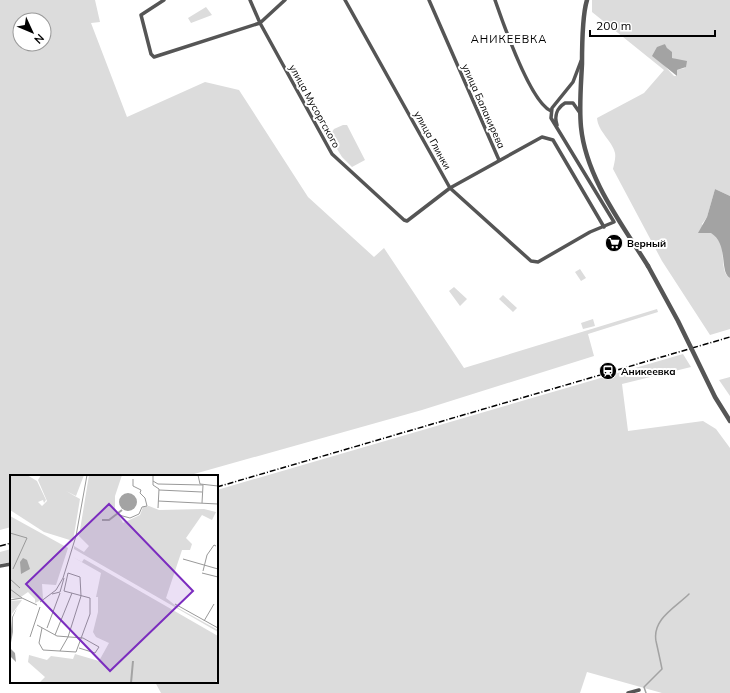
<svg xmlns="http://www.w3.org/2000/svg" width="730" height="693" font-family="Mulish,sans-serif">
<style>
.green{fill:#dcdcdc;fill-rule:evenodd}
.water{fill:#a3a3a3}
.lines{fill:none;stroke-linecap:round;stroke-linejoin:round}
.stream{stroke:#a3a3a3;stroke-width:1.5}
.minor{stroke:#555;stroke-width:3.5}
.tertiary{stroke:#555;stroke-width:4.5}
.rail{stroke:#000;stroke-width:1.5;stroke-dasharray:6 2 1 2;stroke-linecap:butt}
.tertiary-bridge{stroke:#555;stroke-width:4.5}
.labels{text-anchor:middle;stroke-width:4;stroke-linejoin:round;paint-order:stroke}
.street-label{font-size:10px;fill:#000;stroke:#fff}
.poi-label{font-size:10px;font-weight:bold;fill:#000;stroke:#fff;text-anchor:start}
.neighbourhood-label{font-size:11px;letter-spacing:1px;fill:#000;stroke:#fff}
.inset-river{fill:none;stroke:#a3a3a3;stroke-width:2}
.inset-road{fill:none;stroke:#999;stroke-width:1}
.view{fill:#7b2cbf;fill-opacity:0.15;stroke:#7b2cbf;stroke-width:2}
.inset-edge{fill:none;stroke:#000;stroke-width:2}
</style>
<rect width="100%" height="100%" fill="#fff"/>
<!-- green -->
<path class="green" d="M0 0H95L100 22 91 23 127 117 205 82 239 90 308 197 374 257 384 248 464 368 657 309 658 312 588 334 594 356 422 410 187 476H11V527L0 530ZM20 20H44V44H20Z
M592 0H730V196L715 189 707 217 702 224C707 233 717 233 720 242 725 252 720 273 730 278V329L710 335 662 261 613 169C614 164 616 158 615 153 612 140 598 132 597 118L644 93 664 70 592 12ZM665 44 672 58 681 61 685 68 677 70V76H674L660 61 659 48Z
M206 7 212 15 191 23 188 18Z
M343 125H347L365 160 352 167 342 157 329 136 334 129Z
M580 269 586 278 581 281 575 272Z
M454 287 467 299 460 306 449 291Z
M503 295 517 308 513 312 499 299Z
M593 319 595 326 583 329 581 323Z
M683 354 691 367 622 384 628 431 703 421 716 429 730 448V693H662L587 672 580 693H161L155 682H217V490Z
M730 377V396L719 380Z
M11 549V562L0 564V552Z"/>
<!-- water -->
<path class="water" d="M665 44 667 48 672 52V58L687 61 686 67 677 70V76L652 56 657 47Z
M715 189 730 196V278C719 272 729 244 711 233H698L707 217Z"/>
<g class="lines">
<!-- stream -->
<path class="stream" d="M646 693 644 687 662 669C660 659 658 650 656 641 652 619 676 607 689 594"/>
<!-- minor -->
<path class="minor" d="M164 0 141 15 151 54 154 57 260 23 285 0
M250 0 260 23 332 154 404 220 407 221 450 188 542 137 553 140 604 227
M345 0 450 188 531 261 538 262 590 232 614 222 551 118 552 108 573 82 581 61
M429 0 499 160
M495 0C503 23 530 102 551 111
M557 125C554 116 557 108 565 103H573L580 113
M0 566 11 564
M628 693 639 690"/>
<!-- tertiary -->
<path class="tertiary" d="M587 0C582 16 582 46 582 64 581 85 579 106 581 127 586 178 622 224 648 266"/>
<!-- rail -->
<path class="rail" d="M217 487 730 337
M0 546 11 543"/>
<!-- tertiary-bridge -->
<path class="tertiary-bridge" d="M648 266 678 321 715 397 730 421"/>
</g>
<!-- icons -->
<defs>
<symbol id="supermarket-disc" viewBox="-11 -11 22 22"><circle r="9.5" fill="#000" stroke="#fff"/><path d="M-6-5.5h2.5l.6 2H6L4.5 2H-2.5L-4.4-4H-6ZM-1.5 3.2a1.3 1.3 0 1 0 .1 0ZM3 3.2a1.3 1.3 0 1 0 .1 0Z" fill="#fff"/></symbol>
<symbol id="station-disc" viewBox="-11 -11 22 22"><circle r="9.5" fill="#000" stroke="#fff"/><path d="M-3-6H3Q5-6 5-4V2Q5 4 3 4L4.5 6H3L1.5 4h-3L-3 6H-4.5L-3 4Q-5 4-5 2V-4Q-5-6-3-6ZM-3.5-4v3h7v-3ZM-3.5 1v1.5H-2V1ZM2 1v1.5H3.5V1Z" fill="#fff"/></symbol>
</defs>
<g fill-rule="evenodd">
<use href="#supermarket-disc" x="604" y="233" width="20" height="20"/>
<use href="#station-disc" x="598" y="361" width="20" height="20"/>
</g>
<g class="labels">
<!-- street labels -->
<g class="street-label">
<text transform="translate(315 106) rotate(61)" y="4">улица Мусоргского</text>
<text transform="translate(484 106) rotate(66)" y="4">улица Балакирева</text>
<text transform="translate(433 140) rotate(61)" y="4">улица Глинки</text>
</g>
<!-- poi labels -->
<g class="poi-label">
<text x="627" y="247">Верный</text>
<text x="621" y="375">Аникеевка</text>
</g>
<!-- neighbourhood labels -->
<g class="neighbourhood-label">
<text x="509" y="43">АНИКЕЕВКА</text>
</g>
</g>
<!-- overview -->
<g transform="translate(10 475)">
<rect width="208" height="208" fill="#fff"/>
<path d="M0 0H17L27 6 36 25 34 28 33 25 28 27 32 31 37 26 28 5 31 0H74L66 21 56 16 70 24 63 66 34 57 0 35ZM79 0H112L105 21V33L113 48 130 40 133 32 139 31 149 35 194 34 206 37 202 45 192 40 176 63 182 69 180 75H172L156 123 170 134 208 155V157L64 74V71L74 77 79 71 69 61ZM0 41 58 73 46 110 32 109 33 124 25 128V124L18 117 8 124 0 123ZM61 81 72 87 74 84 208 161V202L205 208H29L35 202 18 187 19 180 37 185 41 181 63 184 65 179 89 186 99 168 86 162 83 157 88 137V122H86L91 98ZM12 125 2 139 0 154V126Z" fill="#dcdcdc"/>
<path d="M109 27a9 9 0 1 1 18 0a9 9 0 1 1-18 0ZM13 83 17 85 20 94 11 99 10 87ZM7 133 3 142V157L0 173 5 178 6 187 0 181V167L2 142Z" fill="#a3a3a3"/>
<path class="inset-river" d="M92 45H99L112 35M121 208 123 186"/>
<path class="inset-road" d="M143 0V10L149 14 148 33M188 0 190 9 208 11M143 6 148 9 193 10 192 28M149 15 192 17M148 26 208 29M109 40 120 43 129 39 132 32 137 31 135 23 130 18 131 15 123 11V4M0 58 17 63 3 94M173 84 208 94M193 96 197 80 204 70 206 71M192 98 208 102M0 104 10 113M0 114 12 123M42 119 50 117 54 103M0 125 12 123 27 130M30 127 46 115 53 103 66 61 77 0M165 129 208 153M194 146 204 129M27 150 47 161 73 163 89 172 85 178 69 173M32 153 29 168 33 175 66 177 80 139V123L54 116 58 98M37 153 50 118M45 160 62 118M20 162 30 132M50 176 58 162 71 121 70 102 58 98"/>
<path class="view" d="M99 29 183 116 100 196 16 109Z"/>
<rect width="208" height="208" class="inset-edge"/>
</g>
<!-- north arrow -->
<g transform="translate(32 32) rotate(134)"><circle r="19" fill="#ffffff" stroke="#999999"/>
<path d="M0-3L7 15L0 10L-7 15Z" fill="#000000"/>
<text y="-6" font-size="11" font-weight="bold" text-anchor="middle" fill="#000000">N</text>
</g>
<!-- scale -->
<path d="M590 30v6h125v-6" fill="none" stroke="#000000" stroke-width="2"/>
<text x="596" y="30" font-size="12" fill="#000000" stroke="#ffffff" stroke-width="3" paint-order="stroke">200 m</text>
</svg>
